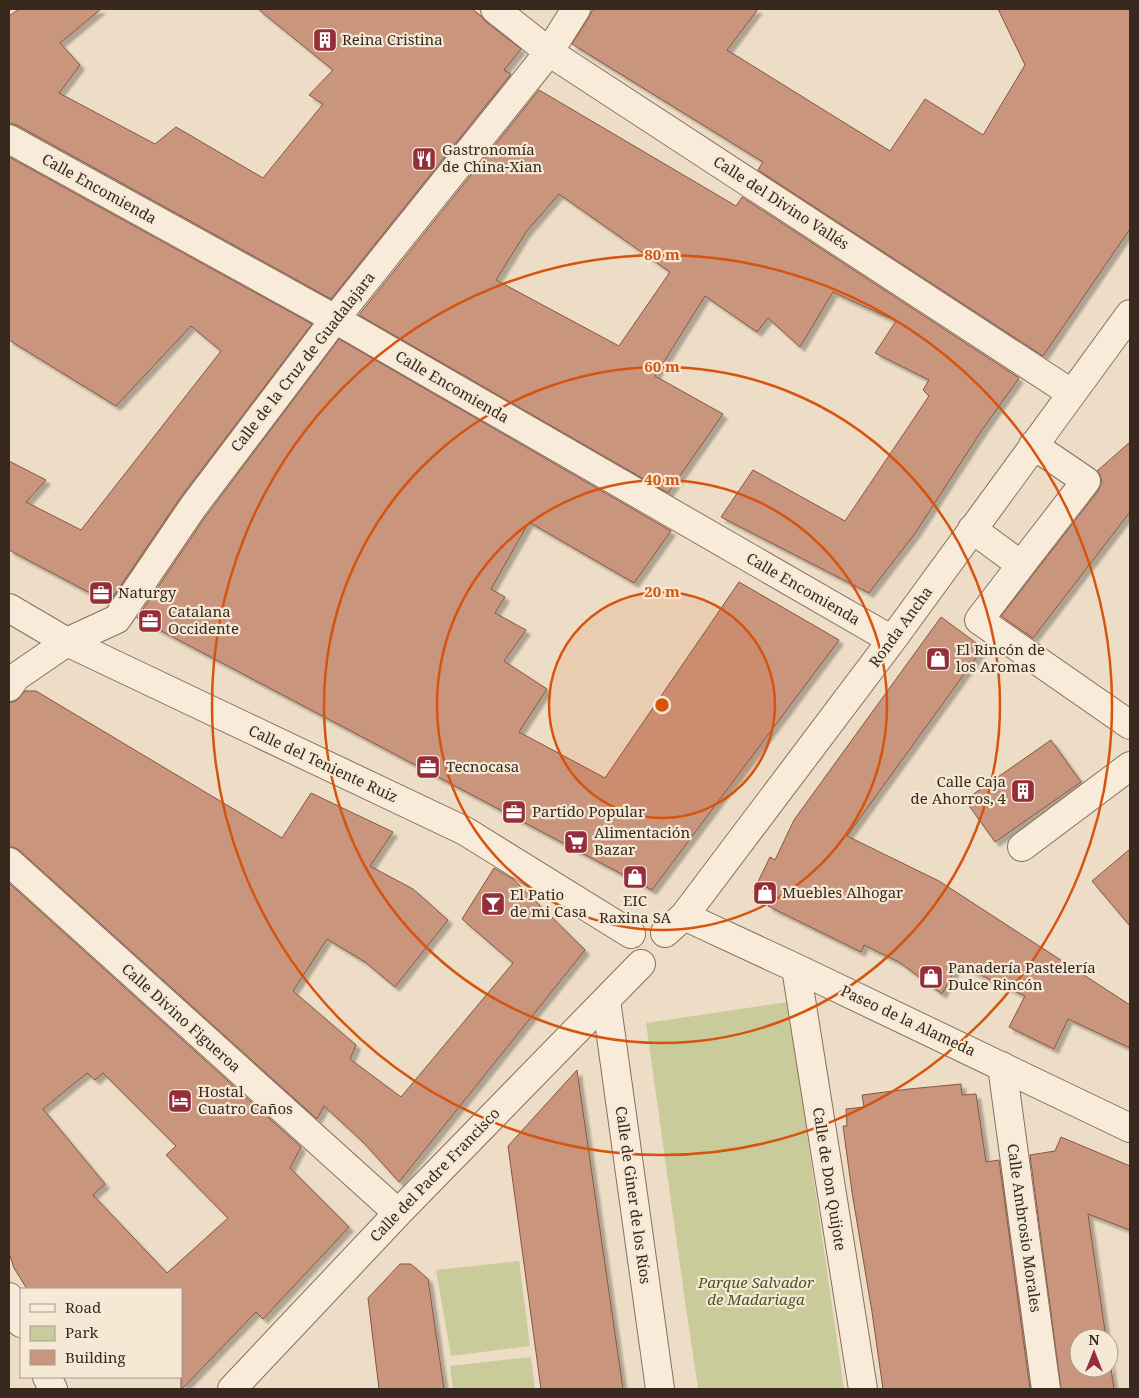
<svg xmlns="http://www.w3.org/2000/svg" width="1139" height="1398" font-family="'Noto Serif',serif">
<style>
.green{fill:#cacb9a}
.building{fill:#ca957d;stroke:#865643;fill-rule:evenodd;filter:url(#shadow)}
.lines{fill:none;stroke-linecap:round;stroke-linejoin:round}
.street-casing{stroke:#886f5c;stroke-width:30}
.street{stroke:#f8ebd9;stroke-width:28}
.ring{fill:none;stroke:#d6540e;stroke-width:2.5}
.labels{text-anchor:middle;stroke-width:4.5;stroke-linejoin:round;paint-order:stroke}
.poi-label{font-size:15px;fill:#38291f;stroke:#f5e8d5;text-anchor:start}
.street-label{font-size:15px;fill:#38291f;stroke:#f5e8d5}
.park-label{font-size:15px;font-style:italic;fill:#4d5427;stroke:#f5e8d5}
.centre{fill:#d6540e;stroke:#f5e8d5;stroke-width:2.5}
.ring-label{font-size:15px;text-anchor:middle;font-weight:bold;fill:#d6540e;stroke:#f5e8d5;stroke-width:4.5;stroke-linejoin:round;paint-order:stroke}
</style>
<defs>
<filter id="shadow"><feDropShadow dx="4.5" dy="4.5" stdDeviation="1" flood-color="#0004"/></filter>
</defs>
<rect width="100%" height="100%" fill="#edddc6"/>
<!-- green -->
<path class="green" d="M788 1002 844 1389H698L685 1301 646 1023Z
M519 1261 530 1346 451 1356 436 1270Z
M531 1357 535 1389H453L450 1366Z"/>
<!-- building -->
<path class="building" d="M19 9H101L60 43 80 65 59 93 155 144 176 127 263 178 323 104 309 95 333 70 258 9H472L481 16 485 21 521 49 504 70 511 74 331 299 17 125 9 123V16Z
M593 9H758L727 50 890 151 925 99 983 135 1025 65 998 9H1130V229L1043 356 758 170 763 162 572 44 589 17Z
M539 90 736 206 742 197 1019 378 982 430 916 532 869 593 721 517 753 470 845 521 929 396 923 390 929 380 875 353 896 321 833 292 800 347 768 318 757 332 705 296 655 376 723 414 668 493 359 315ZM559 194 670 272 619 346 496 280 526 232Z
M9 157 312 324 180 498 109 603 9 550V461L46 480 26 502 81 530 221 351 191 326 116 406 9 340Z
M339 339 671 531 634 583 529 522 491 589 505 597 495 613 526 630 504 661 547 689 519 732 605 778 739 582 839 640 652 890 137 618 206 516Z
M1130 442V512L1033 638 1001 616 1098 491 1102 482 1100 475 1097 471Z
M941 617 983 648 847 836 939 881 1130 1005V1048L1068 1019 1054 1049 1009 1027 1025 996 958 964 942 994 899 962 864 945 861 952 768 906 771 901 753 892 770 857 775 860 794 820Z
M25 691H36L282 838 311 793 393 832 370 866 413 889 448 920 395 987 365 962 327 939 293 991 356 1045 350 1059 401 1097 513 963 462 919 494 868 513 879 585 950 399 1182 363 1142 324 1106 317 1119 19 850 13 847H9V703L16 701Z
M1051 740 1081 782 995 842 965 800Z
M1130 849V926L1092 881Z
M9 883 301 1147 290 1168 349 1227 263 1319 256 1312 182 1389H181V1289H27L14 1268 9 1253ZM87 1073 95 1080 103 1073 176 1146 166 1155 228 1218 167 1273 93 1195 105 1184 43 1109Z
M577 1070 623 1389H541L508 1146Z
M961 1084 962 1095 976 1094 986 1162 999 1160 1030 1389H883L872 1312 852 1192 843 1126H847L846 1109 864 1107 862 1095 909 1089Z
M1061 1137 1130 1166V1230L1088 1214 1106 1338H1079V1368H1109V1356L1114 1389H1061L1030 1155 1055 1151Z
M400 1264H411L428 1279 444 1389H379L368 1298Z"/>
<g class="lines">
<defs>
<path id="street" d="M495 9 549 52 1071 393
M9 139 335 319 892 640
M972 529 1021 565 1086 481 1033 445
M1021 565 979 620 1130 725
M9 608 67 642 465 831 631 934
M9 687 16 677 67 642 117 619 193 507 335 319 549 52 576 9
M1022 847 1130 766
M9 862 398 1213
M684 916 796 968 1130 1128
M665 933 684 916 892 640 1130 314
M796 968 863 1389
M606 1000 660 1389
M1002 1066 1046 1389
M9 1297 21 1323
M47 1377 53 1389
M232 1389 398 1213 641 964"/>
</defs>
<!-- street casing -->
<use href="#street" class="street-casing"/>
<!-- street -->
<use href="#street" class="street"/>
</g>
<!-- distance rings -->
<circle cx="662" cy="705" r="113" fill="#d6540e" fill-opacity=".12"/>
<g class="ring">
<circle cx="662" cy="705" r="113"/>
<circle cx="662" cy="705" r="225"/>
<circle cx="662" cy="705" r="338"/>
<circle cx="662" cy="705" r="450"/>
</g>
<!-- icons -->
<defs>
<symbol id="building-square" viewBox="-11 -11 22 22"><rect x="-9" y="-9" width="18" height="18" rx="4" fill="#952e3a" stroke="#f5e8d5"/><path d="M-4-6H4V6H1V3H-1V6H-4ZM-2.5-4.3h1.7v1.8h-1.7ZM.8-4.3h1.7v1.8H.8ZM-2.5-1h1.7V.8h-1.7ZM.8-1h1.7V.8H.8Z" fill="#fff"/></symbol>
<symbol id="restaurant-square" viewBox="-11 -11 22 22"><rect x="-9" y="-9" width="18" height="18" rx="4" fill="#952e3a" stroke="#f5e8d5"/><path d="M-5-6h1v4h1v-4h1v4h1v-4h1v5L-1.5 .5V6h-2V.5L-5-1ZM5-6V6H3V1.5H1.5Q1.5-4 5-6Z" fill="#fff"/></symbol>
<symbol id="office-square" viewBox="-11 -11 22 22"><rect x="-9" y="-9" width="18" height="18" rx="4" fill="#952e3a" stroke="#f5e8d5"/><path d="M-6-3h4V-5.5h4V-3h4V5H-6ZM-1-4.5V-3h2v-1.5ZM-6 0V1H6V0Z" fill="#fff"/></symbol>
<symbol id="shop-square" viewBox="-11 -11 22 22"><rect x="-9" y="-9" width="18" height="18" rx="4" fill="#952e3a" stroke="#f5e8d5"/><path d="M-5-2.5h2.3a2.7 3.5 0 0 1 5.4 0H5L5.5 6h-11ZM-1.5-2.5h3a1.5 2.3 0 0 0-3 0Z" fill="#fff"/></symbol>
<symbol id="supermarket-square" viewBox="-11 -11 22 22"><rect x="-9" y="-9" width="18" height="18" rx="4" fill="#952e3a" stroke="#f5e8d5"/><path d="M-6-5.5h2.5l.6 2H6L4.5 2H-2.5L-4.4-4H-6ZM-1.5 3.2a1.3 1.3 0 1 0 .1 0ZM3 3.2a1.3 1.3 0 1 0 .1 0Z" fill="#fff"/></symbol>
<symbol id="bar-square" viewBox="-11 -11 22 22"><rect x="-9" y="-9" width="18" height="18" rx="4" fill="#952e3a" stroke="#f5e8d5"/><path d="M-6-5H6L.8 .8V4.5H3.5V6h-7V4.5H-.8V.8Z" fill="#fff"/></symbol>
<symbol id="hotel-square" viewBox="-11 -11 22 22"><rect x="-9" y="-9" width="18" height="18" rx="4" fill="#952e3a" stroke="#f5e8d5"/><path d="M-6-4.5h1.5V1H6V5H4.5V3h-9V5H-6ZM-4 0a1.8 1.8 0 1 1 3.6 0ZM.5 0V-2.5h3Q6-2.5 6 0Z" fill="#fff"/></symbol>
</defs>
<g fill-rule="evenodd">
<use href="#building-square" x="311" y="26" width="28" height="28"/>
<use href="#restaurant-square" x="410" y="145" width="28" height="28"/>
<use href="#office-square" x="87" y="579" width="28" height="28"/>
<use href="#office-square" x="136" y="607" width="28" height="28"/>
<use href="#shop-square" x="924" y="645" width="28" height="28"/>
<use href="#office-square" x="414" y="753" width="28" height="28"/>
<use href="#building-square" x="1009" y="777" width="28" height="28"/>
<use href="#office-square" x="500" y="798" width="28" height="28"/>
<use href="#supermarket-square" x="562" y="828" width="28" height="28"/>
<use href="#shop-square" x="621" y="863" width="28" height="28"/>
<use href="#shop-square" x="751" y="879" width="28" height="28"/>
<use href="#bar-square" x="479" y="890" width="28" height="28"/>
<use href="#shop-square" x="917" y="963" width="28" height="28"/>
<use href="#hotel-square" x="166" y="1087" width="28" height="28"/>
</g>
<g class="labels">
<!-- poi labels -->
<g class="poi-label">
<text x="342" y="45">Reina Cristina</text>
<text x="442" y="155">Gastronomía<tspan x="442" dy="17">de China-Xian</tspan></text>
<text x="118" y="598">Naturgy</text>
<text x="168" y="617">Catalana<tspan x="168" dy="17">Occidente</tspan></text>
<text x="956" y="655">El Rincón de<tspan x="956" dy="17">los Aromas</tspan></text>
<text x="446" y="772">Tecnocasa</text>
<text x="1006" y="787" text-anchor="end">Calle Caja<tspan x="1006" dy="17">de Ahorros, 4</tspan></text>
<text x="532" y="817">Partido Popular</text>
<text x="594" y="838">Alimentación<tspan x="594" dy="17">Bazar</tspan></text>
<text x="782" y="898">Muebles Alhogar</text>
<text x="510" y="900">El Patio<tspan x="510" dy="17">de mi Casa</tspan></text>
<text x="635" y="906" text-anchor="middle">EIC<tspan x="635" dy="17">Raxina SA</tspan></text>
<text x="948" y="973">Panadería Pastelería<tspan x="948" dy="17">Dulce Rincón</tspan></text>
<text x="198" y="1097">Hostal<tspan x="198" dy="17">Cuatro Caños</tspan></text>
</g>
<!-- street labels -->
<g class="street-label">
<text transform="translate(99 189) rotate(29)" y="5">Calle Encomienda</text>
<text transform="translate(781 203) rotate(33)" y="5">Calle del Divino Vallés</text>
<text transform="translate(303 362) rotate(-52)" y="5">Calle de la Cruz de Guadalajara</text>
<text transform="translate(452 387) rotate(30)" y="5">Calle Encomienda</text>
<text transform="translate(803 589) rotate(30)" y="5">Calle Encomienda</text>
<text transform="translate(901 627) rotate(-54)" y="5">Ronda Ancha</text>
<text transform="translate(323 764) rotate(25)" y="5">Calle del Teniente Ruiz</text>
<text transform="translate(181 1018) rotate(42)" y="5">Calle Divino Figueroa</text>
<text transform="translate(908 1021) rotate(25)" y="5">Paseo de la Alameda</text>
<text transform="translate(435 1175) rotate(-46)" y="5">Calle del Padre Francisco</text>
<text transform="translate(829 1179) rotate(81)" y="5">Calle de Don Quijote</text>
<text transform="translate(633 1195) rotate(82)" y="5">Calle de Giner de los Ríos</text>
<text transform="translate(1024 1228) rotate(82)" y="5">Calle Ambrosio Morales</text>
</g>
<!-- park labels -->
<g class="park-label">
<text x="756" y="1288">Parque Salvador<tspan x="756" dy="17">de Madariaga</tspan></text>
</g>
</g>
<circle cx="662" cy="705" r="8" class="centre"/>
<g class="ring-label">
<text x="662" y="260">80 m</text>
<text x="662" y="372">60 m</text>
<text x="662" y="485">40 m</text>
<text x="662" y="597">20 m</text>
</g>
<!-- border -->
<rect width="1139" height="1398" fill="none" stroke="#38291f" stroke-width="20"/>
<!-- legend -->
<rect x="20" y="1288" width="162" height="90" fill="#f5e8d5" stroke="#a99c8c"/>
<rect x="30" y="1304" width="25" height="8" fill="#f8ebd9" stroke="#a99c8c"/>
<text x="65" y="1313" font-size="15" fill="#38291f">Road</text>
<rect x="30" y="1326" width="25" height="15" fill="#cacb9a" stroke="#a99c8c"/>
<text x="65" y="1338" font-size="15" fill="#38291f">Park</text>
<rect x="30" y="1350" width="25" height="15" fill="#ca957d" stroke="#a99c8c"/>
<text x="65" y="1363" font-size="15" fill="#38291f">Building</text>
<!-- north arrow -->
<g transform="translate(1094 1353)"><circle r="24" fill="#f5e8d5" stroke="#a99c8c"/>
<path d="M0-4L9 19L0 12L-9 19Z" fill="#952e3a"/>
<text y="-8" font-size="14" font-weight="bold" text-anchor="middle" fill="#38291f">N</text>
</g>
</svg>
